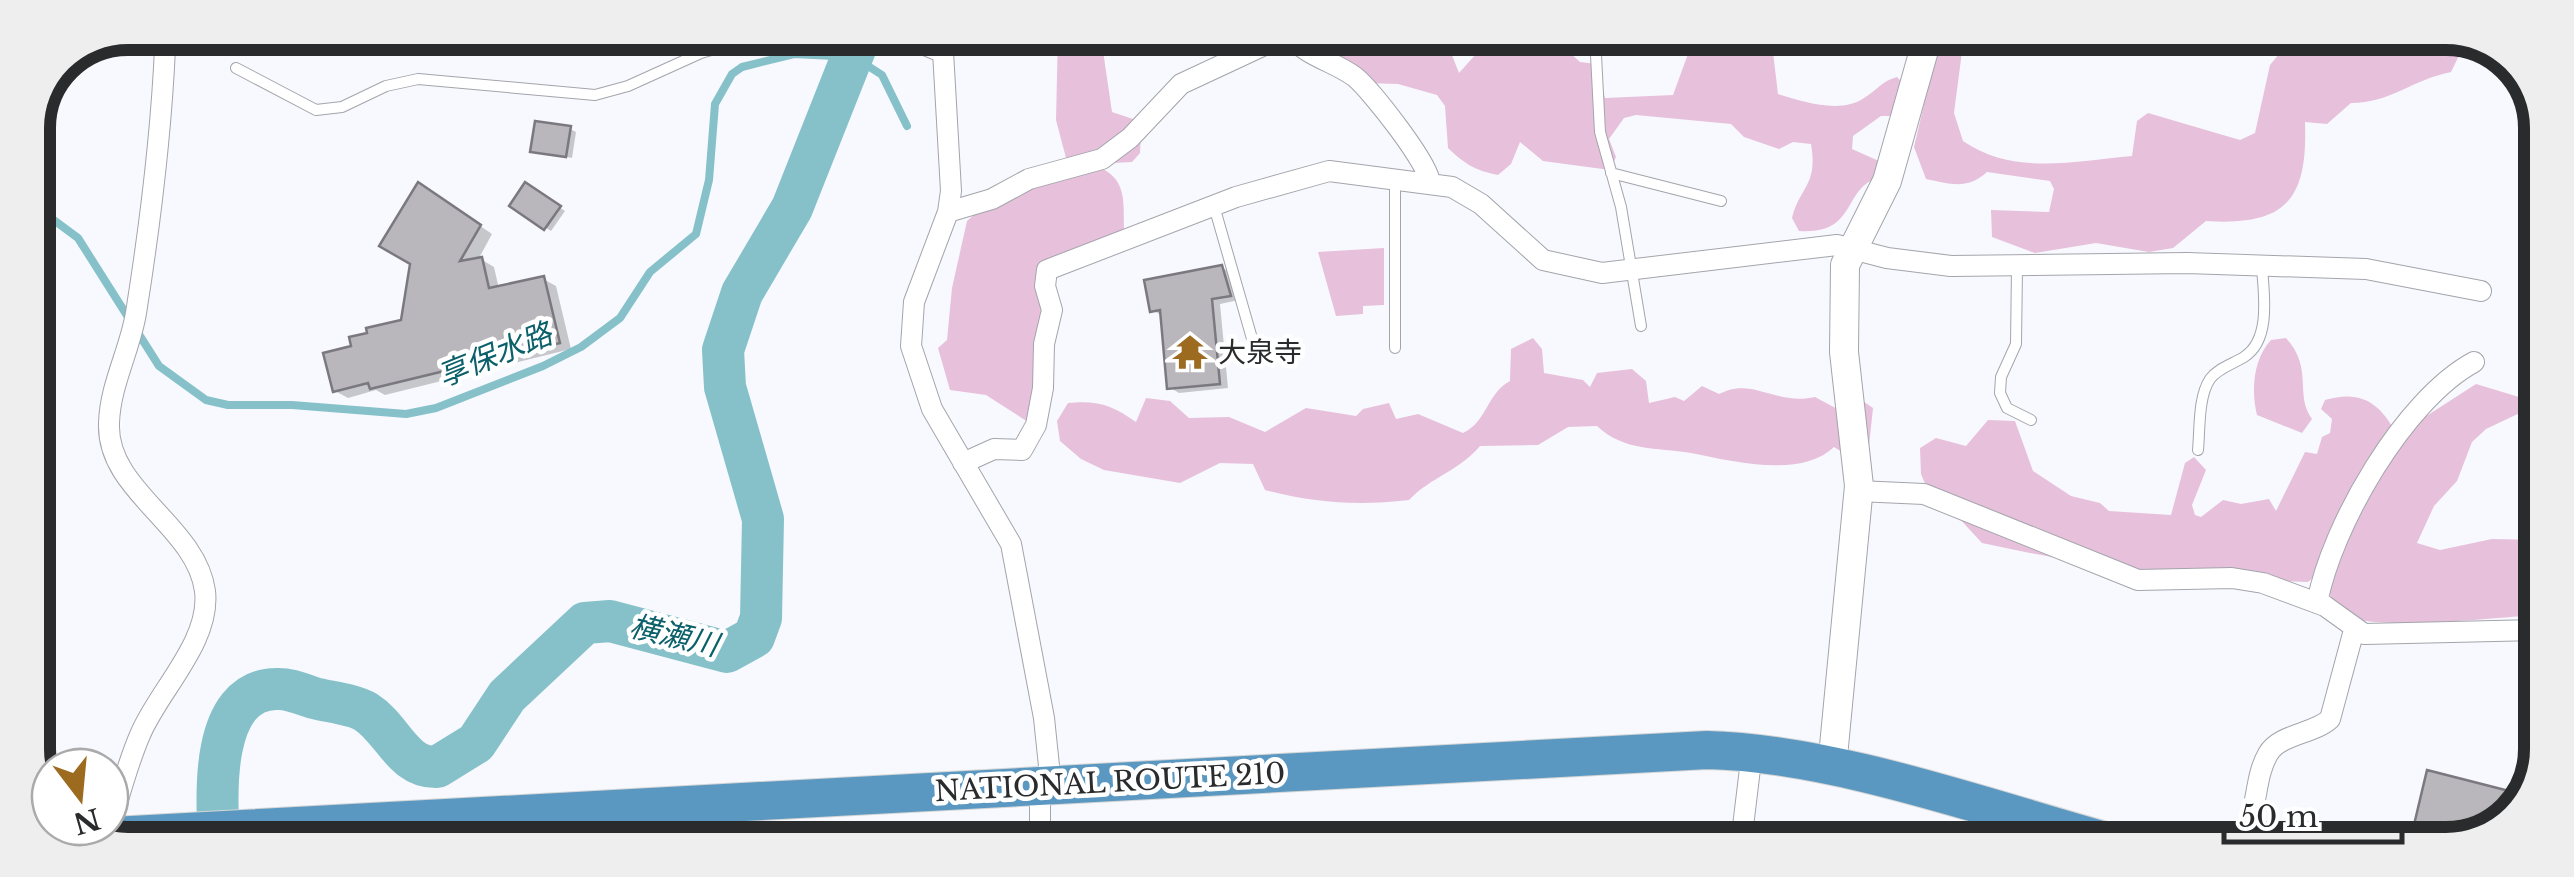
<svg xmlns="http://www.w3.org/2000/svg" width="2574" height="877" font-family="'Libre Baskerville','Noto Sans JP',serif">
<style>
.green{fill:#e7c0dc}
.shadow{fill:#0003}
.lines{fill:none;stroke-linecap:round;stroke-linejoin:round}
.stream{stroke:#86c1ca;stroke-width:8}
.river{stroke:#86c1ca;stroke-width:42}
.building{fill:#b9b6bc;stroke:#7b797f;stroke-width:2.5}
.lane-casing{stroke:#a3a5ab;stroke-width:12}
.street-casing{stroke:#a3a5ab;stroke-width:22}
.secondary-casing{stroke:#a3a5ab;stroke-width:30}
.highway-casing{stroke:#d4d5d5;stroke-width:40}
.lane{stroke:#fff;stroke-width:10}
.street{stroke:#fff;stroke-width:20}
.secondary{stroke:#fff;stroke-width:28}
.highway{stroke:#5a98c2;stroke-width:38}
.labels{text-anchor:middle;stroke-width:9;stroke-linejoin:round;paint-order:stroke}
.poi-label{font-size:28px;fill:#2a2b2d;stroke:#fff;text-anchor:start}
.street-label{font-size:28px;fill:#2a2b2d;stroke:#fff}
.water-label{font-size:30px;font-style:italic;fill:#0b606a;stroke:#fff}
.rim{fill:none;stroke:#2a2b2d;stroke-width:12}
</style>
<rect width="100%" height="100%" fill="#f7f9fe"/>
<!-- green -->
<path class="green" d="M1058 34 1112 35 1102 44 1112 112 1133 119 1141 132 1140 153 1132 162 1076 165 1066 158 1056 120Z
M1304 35H1444L1459 73 1493 35H1540L1532 52H1569L1580 62 1596 64 1605 98 1673 95 1692 43 1690 36H1771L1778 94C1803 102 1841 114 1864 98 1877 90 1882 81 1897 77L1902 82 1898 116H1881L1853 136 1852 149 1890 166 1883 176C1840 186 1860 235 1799 231L1792 218C1800 186 1818 186 1811 144L1793 142 1779 149 1744 137 1731 124 1636 115 1624 118 1609 139 1616 157 1610 170 1543 161 1520 142 1511 164 1498 175C1476 171 1463 163 1448 148L1445 106 1437 95 1398 84 1366 83 1298 38Z
M1940 36H1964L1954 113 1963 141C2014 176 2074 161 2132 156L2137 121 2148 113 2240 140 2255 133 2270 65 2287 44 2300 48 2312 37H2468L2451 72C2411 80 2391 103 2351 103L2327 124 2305 122C2308 202 2284 226 2206 221L2173 248 2149 252 2096 243 2035 253 1992 237 1991 210 2049 212 2054 189 2050 181 1987 172C1967 190 1951 184 1926 179L1914 147Z
M1103 169C1128 182 1123 207 1124 231L1048 263 1031 424 986 395 950 390 938 348 947 340 952 288 967 221C1002 189 1058 175 1103 169Z
M1384 248V305L1363 306V314L1336 316 1318 252Z
M1533 338 1542 349 1544 373 1583 380 1590 387 1597 373 1632 369 1646 381 1649 403 1675 397 1684 401 1702 386 1719 394C1753 376 1775 406 1815 397L1841 411 1857 397 1873 408 1869 446 1850 457 1834 447C1801 479 1731 461 1691 453 1656 447 1625 452 1597 426L1568 427 1538 445 1480 446C1459 471 1431 477 1409 500 1357 506 1315 503 1265 490L1253 464 1220 463 1180 483 1104 470 1081 459 1060 441 1057 421 1068 403C1098 400 1112 405 1136 422L1146 398 1170 401 1189 418 1229 417 1265 432 1306 408 1356 416 1363 409 1389 403 1396 419 1418 414 1463 433C1487 422 1487 393 1510 381L1511 349Z
M2286 338C2314 369 2294 394 2312 419L2302 433 2257 415C2251 391 2253 359 2271 340Z
M2476 384 2519 397 2524 411 2486 429 2472 442 2457 481 2434 506 2417 543 2440 550 2492 539 2538 540V615C2501 617 2371 632 2346 615 2329 603 2327 587 2325 568L2308 582 2152 576 2025 552 1982 543 1957 516 1934 505 1921 474 1920 448 1936 438 1966 446 1988 420 2015 421 2033 471 2071 496 2100 503 2109 511 2171 515 2185 463 2194 457 2206 470 2192 505 2195 515 2201 517 2223 500 2241 504 2269 499 2276 511 2305 452 2317 454 2322 437 2330 433 2332 419 2321 409 2325 400C2362 389 2381 404 2397 435Z"/>
<!-- shadow -->
<path class="shadow" d="M570 129 576 132 572 158 533 150Z
M526 185 565 211 551 231 512 205Z
M432 193 492 234 479 258 494 267 499 289 543 279 556 286 571 349 385 395 376 390 348 398 335 391 354 348 403 322Z
M1221 267 1231 273 1239 300 1220 304 1228 388 1179 393 1169 387 1163 316 1152 310Z
M2429 773 2524 798 2504 825 2455 842 2429 835 2416 828Z"/>
<g class="lines">
<!-- stream -->
<path class="stream" d="M33 213 51 218 78 238 159 366 206 400 228 405H292L406 414 436 408 543 366 581 347 620 318 650 272 696 234 709 180 715 104 732 74 742 67 794 54 854 57 882 75 907 126"/>
<!-- river -->
<path class="river" d="M219 840C216 797 210 690 276 689 288 688 302 694 314 698 329 702 353 704 366 712 393 729 402 768 437 767L476 743 507 696 585 623 610 621 727 652 754 637 761 618 763 519 725 387 723 350 742 293 792 208 861 34"/>
</g>
<!-- building -->
<path class="building" d="M535 121 571 126 566 157 530 152Z
M418 182 481 225 460 261 482 257 489 288 544 276 560 343 370 389 368 383 333 392 323 353 351 346 349 337 367 333 366 328 401 320 410 264 379 246Z
M525 182 561 206 544 230 509 206Z
M1222 265 1231 296 1212 299 1220 384 1167 389 1160 310 1150 312 1144 280Z
M2427 770 2525 795 2504 825 2458 841 2413 829Z"/>
<g class="lines">
<defs>
<path id="lane" d="M885 34 943 58
M1595 36 1600 132 1621 207 1641 326
M236 68 316 110 342 107 386 86 418 79 595 95 628 86 701 53 765 34
M1611 173 1721 201
M1395 181V348
M1214 206 1255 349
M2017 267 2016 344 2001 377 2000 393 2007 408 2031 420
M2198 450C2200 429 2198 397 2210 379 2218 368 2233 364 2244 357 2271 340 2264 295 2262 268"/>
<path id="street" d="M942 34 951 191 948 212 914 302 911 346 932 409 1011 544 1044 718 1051 785
M1290 35C1306 57 1334 61 1355 77 1371 90 1430 165 1430 183
M948 212 992 199 1029 179 1102 159 1130 138 1181 84 1286 35
M963 463 994 449 1022 450 1036 425 1043 388 1044 344 1052 310 1045 286 1047 270 1236 197 1329 171 1452 187 1481 204 1543 260 1602 273 1837 245 1887 258 1951 266 2187 263 2366 269 2481 291
M1858 491 1924 494 2138 580 2232 578 2263 583 2325 606 2364 634 2538 630
M2317 603C2332 525 2404 400 2474 362
M1040 786V842
M107 836C118 802 126 767 140 735 158 691 211 642 205 591 196 525 106 491 109 423 110 385 130 350 136 313 150 225 161 137 165 48
M1741 843 1752 752
M2237 844C2261 811 2252 782 2268 754 2279 734 2314 734 2330 719L2354 630"/>
<path id="secondary" d="M1832 767 1859 486 1844 352 1845 265 1887 181 1928 36"/>
<path id="highway" d="M94 837 1707 750C1836 753 1991 810 2116 844"/>
</defs>
<!-- lane casing -->
<use href="#lane" class="lane-casing"/>
<!-- street casing -->
<use href="#street" class="street-casing"/>
<!-- secondary casing -->
<use href="#secondary" class="secondary-casing"/>
<!-- highway casing -->
<use href="#highway" class="highway-casing"/>
<!-- lane -->
<use href="#lane" class="lane"/>
<!-- street -->
<use href="#street" class="street"/>
<!-- secondary -->
<use href="#secondary" class="secondary"/>
<!-- highway -->
<use href="#highway" class="highway"/>
</g>
<!-- icons -->
<defs>
<symbol id="temple-bare" viewBox="-9 -9 18 18"><path d="M0-6L5-2H3V0L6.5 2.5H4V6H1.5V3h-3V6H-4V2.5H-6.5L-3 0V-2H-5Z" fill="#9d6b20" stroke="#fff" stroke-width="2.5" paint-order="stroke"/></symbol>
</defs>
<g fill-rule="evenodd">
<use href="#temple-bare" x="1165" y="327" width="50" height="50"/>
</g>
<g class="labels">
<!-- poi labels -->
<g class="poi-label">
<text x="1218" y="362">大泉寺</text>
</g>
<!-- street labels -->
<g class="street-label">
<text transform="translate(1110 782) rotate(-3)" y="10">NATIONAL ROUTE 210</text>
</g>
<!-- water labels -->
<g class="water-label">
<text transform="translate(495 355) rotate(-22)" y="10">享保水路</text>
<text transform="translate(674 636) rotate(13)" y="10">横瀬川</text>
</g>
</g>
<!-- crop -->
<path d="M0 0H2574V877H0ZM128 50H2446A78 78 0 0 1 2524 128V749A78 78 0 0 1 2446 827H128A78 78 0 0 1 50 749V128A78 78 0 0 1 128 50Z" fill="#eee" fill-rule="evenodd"/>
<path class="rim" d="M128 50H2446A78 78 0 0 1 2524 128V749A78 78 0 0 1 2446 827H128A78 78 0 0 1 50 749V128A78 78 0 0 1 128 50Z"/>
<!-- north arrow -->
<g transform="translate(80 797) rotate(164)"><circle r="48" fill="#ffffff" stroke="#aaaaab" stroke-width="2.5"/>
<path d="M0-8L18 38L0 25L-18 38Z" fill="#9d6b20"/>
<text y="-15" font-size="28" font-weight="bold" text-anchor="middle" fill="#2a2b2d">N</text>
</g>
<!-- scale -->
<path d="M2224 827v15h178v-15" fill="none" stroke="#2a2b2d" stroke-width="5"/>
<text x="2239" y="827" font-size="30" fill="#2a2b2d" stroke="#ffffff" stroke-width="8" paint-order="stroke">50 m</text>
</svg>
